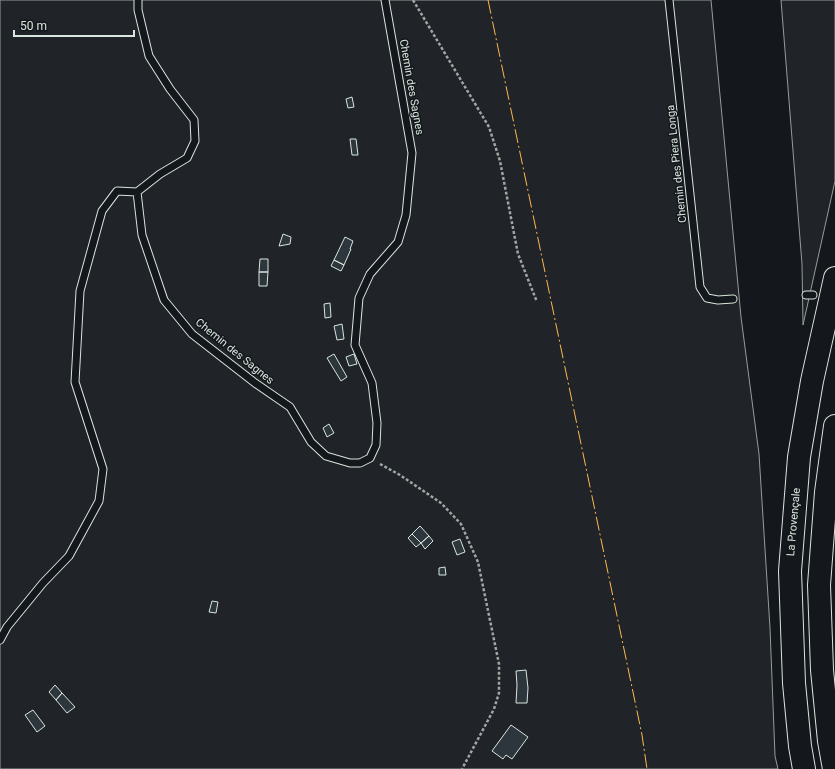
<svg xmlns="http://www.w3.org/2000/svg" width="835" height="769" font-family="Roboto,sans-serif">
<style>
.green{fill:#202428;stroke:#939e99}
.building{fill:#2c363c;stroke:#d8e6dc}
.lines{fill:none;stroke-linecap:round;stroke-linejoin:round}
.service-casing{stroke:#d8e6dc;stroke-width:9}
.motorway-casing{stroke:#d8e6dc;stroke-width:24}
.path{stroke:#9da8a2;stroke-width:2.5;stroke-dasharray:3 2;stroke-linecap:butt}
.service{stroke:#14181c;stroke-width:7}
.motorway{stroke:#14181c;stroke-width:22}
.power{stroke:#ffb74d;stroke-width:1;stroke-dasharray:14 3 2 3;stroke-linecap:butt}
.labels{text-anchor:middle;stroke-width:3;stroke-linejoin:round;paint-order:stroke}
.street-label{font-size:11px;fill:#d8e6dc;stroke:#14181c}
</style>
<rect width="100%" height="100%" fill="#14181c"/>
<!-- green -->
<path class="green" d="M0 0H711L741 317 759 454 770 628 775 756 778 769H0Z
M781 0H835V181L803 325 802 264Z"/>
<!-- building -->
<path class="building" d="M352 97 354 107 348 108 346 99Z
M350 139H356L358 155H352Z
M283 234 291 237 290 244 279 246Z
M345 237 353 241 350 249H351L344 265 334 260Z
M260 259H268V272H259Z
M334 260 344 265 341 271 331 266Z
M259 272H268L267 286H259Z
M330 303 331 317 325 318 324 304Z
M342 324 344 339 337 340 334 326Z
M334 354 347 377 341 381 327 358Z
M354 354 357 364 349 366 346 357Z
M329 424 334 433 327 437 323 428Z
M420 526 429 536 421 543 412 534Z
M412 534 421 543 416 547 408 538Z
M429 536 433 541 425 549 421 543Z
M460 539 465 552 457 555 452 542Z
M445 567 446 575H439V568Z
M212 601 218 602 216 613 209 612Z
M526 670 528 688 527 703H516L517 685 516 671Z
M55 685 62 693 56 700 49 692Z
M62 693 75 707 67 713 56 700Z
M33 710 45 726 37 732 25 715Z
M511 725 528 737 512 759 506 755 503 759 492 751Z"/>
<g class="lines">
<defs>
<path id="service" d="M669 0 700 287 707 298 718 300 733 299
M137 192 160 174 187 158 195 141 194 120 170 89 149 56 138 10V0
M806 295H813
M0 640 7 627 43 583 69 556 99 501 103 469 75 382 80 291 102 211 117 191 137 192 142 235 164 300 192 334 255 383 290 407 311 442 326 456 350 463H360L370 458 376 445 377 423 372 383 355 345 359 298 370 274 398 242 406 215 412 153 385 0"/>
<path id="motorway" d="M804 769 800 746 794 683 790 571 799 457 812 381 835 278
M834 769 829 741 822 670 819 585 826 492 835 426"/>
</defs>
<!-- service casing -->
<use href="#service" class="service-casing"/>
<!-- motorway casing -->
<use href="#motorway" class="motorway-casing"/>
<!-- path -->
<path class="path" d="M413 0 489 127 500 161 518 254 537 302
M380 464 400 475 441 503 461 524 478 562 499 664V693L494 709 462 769"/>
<!-- service -->
<use href="#service" class="service"/>
<!-- motorway -->
<use href="#motorway" class="motorway"/>
<!-- power -->
<path class="power" d="M488 0 642 735 647 769"/>
</g>
<g class="labels">
<!-- street labels -->
<g class="street-label">
<text transform="translate(412 87) rotate(80)" y="4">Chemin des Sagnes</text>
<text transform="translate(676 164) rotate(-96)" y="4">Chemin des Piera Longa</text>
<text transform="translate(235 351) rotate(39)" y="4">Chemin des Sagnes</text>
<text transform="translate(793 522) rotate(-85)" y="4">La Provençale</text>
</g>
</g>
<!-- scale -->
<path d="M14 30v6h120v-6" fill="none" stroke="#d8e6dc" stroke-width="2"/>
<text x="20" y="30" font-size="12" fill="#d8e6dc" stroke="#14181c" stroke-width="3" paint-order="stroke">50 m</text>
</svg>
